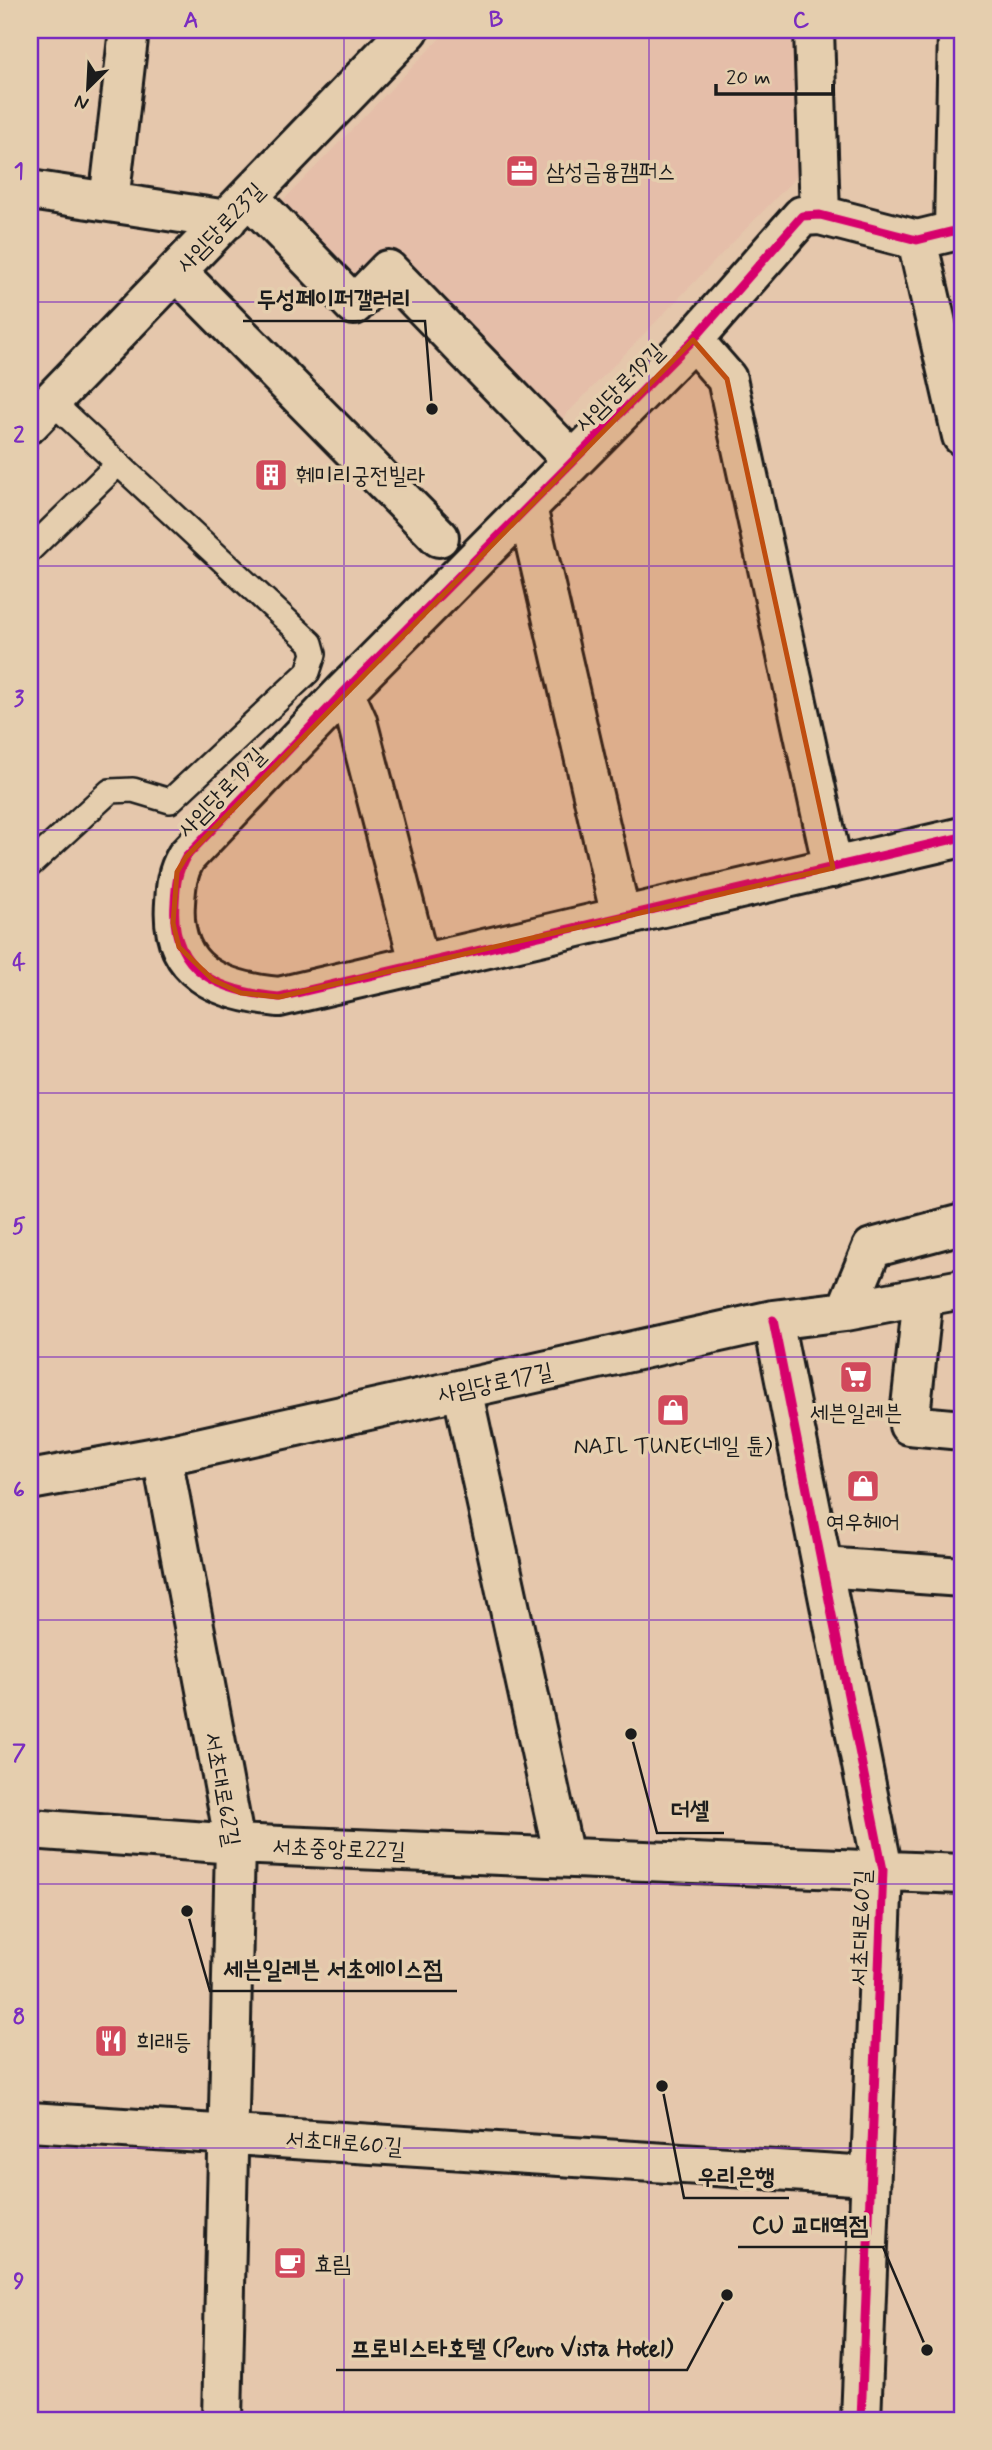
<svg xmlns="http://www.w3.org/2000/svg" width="992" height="2450" font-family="Mynerve,'Poor Story',sans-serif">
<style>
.built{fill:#e5bea9}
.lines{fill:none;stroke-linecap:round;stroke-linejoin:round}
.service-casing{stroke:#1c1c1c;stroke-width:28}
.minor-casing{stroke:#1c1c1c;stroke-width:44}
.service{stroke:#e5ceae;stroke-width:23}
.minor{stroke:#e5ceae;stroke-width:38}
.cycleway-casing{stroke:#e5ceae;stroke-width:13}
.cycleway{stroke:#d6006c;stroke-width:9}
.marked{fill:#bf4d0f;fill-opacity:0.2;stroke:#bf4d0f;stroke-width:5;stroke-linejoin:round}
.grid{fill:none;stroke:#7b2cbf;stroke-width:2;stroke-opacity:0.55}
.labels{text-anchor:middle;stroke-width:7;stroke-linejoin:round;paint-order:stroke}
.poi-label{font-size:23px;fill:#1c1c1c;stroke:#e5ceae;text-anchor:start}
.street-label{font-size:23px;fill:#1c1c1c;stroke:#e5ceae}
.leader{fill:none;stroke:#1c1c1c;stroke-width:2.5}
.callout-dot{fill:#1c1c1c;stroke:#e5ceae;stroke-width:2.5}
.callout-label{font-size:24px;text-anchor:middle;font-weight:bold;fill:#1c1c1c;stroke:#e5ceae;stroke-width:7;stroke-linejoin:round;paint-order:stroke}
.neatline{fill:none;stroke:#7b2cbf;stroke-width:2.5}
.grid-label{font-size:23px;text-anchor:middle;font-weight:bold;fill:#7b2cbf}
</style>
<rect width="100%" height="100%" fill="#e5c7ac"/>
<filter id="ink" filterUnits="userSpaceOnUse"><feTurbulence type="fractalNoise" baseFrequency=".0143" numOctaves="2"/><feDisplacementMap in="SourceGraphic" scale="14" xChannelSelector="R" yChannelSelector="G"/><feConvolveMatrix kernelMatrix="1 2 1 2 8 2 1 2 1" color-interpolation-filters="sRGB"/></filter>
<g filter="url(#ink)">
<!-- built -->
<path class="built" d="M448 30H797L802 171 552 429 379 252 347 284 272 212Z"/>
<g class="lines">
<defs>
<path id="service" d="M30 550 118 464
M30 865 110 791 133 790 170 801 308 672 314 654 311 643 51 401"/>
<path id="minor" d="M814 30 820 215
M30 190 227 220
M249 197 354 305 388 270 573 461
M109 202 129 30
M954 229 958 30
M962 229 917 240 820 215 802 216 693 340 344 692 186 857C177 873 176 884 175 903 170 972 219 991 279 997L962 837
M917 240 962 436
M177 272 439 537
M693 340 727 379 833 868
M30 423 409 30
M527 507 621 917
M344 692 357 721 419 962
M923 1297 909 1425 962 1430
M846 1311 872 1248 962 1224
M773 1320 883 1870 861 2420
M462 1389 564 1857
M162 1456 235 1844 222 2420
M30 1480 162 1456 773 1320 846 1311 962 1289
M823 1567 962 1577
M30 1829 235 1844 962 1874
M30 2122 869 2176"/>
</defs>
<!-- service casing -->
<use href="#service" class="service-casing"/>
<!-- minor casing -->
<use href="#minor" class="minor-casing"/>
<!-- service -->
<use href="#service" class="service"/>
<!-- minor -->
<use href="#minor" class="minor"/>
<defs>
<path id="cycleway" d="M962 229 917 240 820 215 802 216 693 340 344 692 186 857C177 873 176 884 175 903 170 972 219 991 279 997L962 837
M773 1320 883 1870 861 2420"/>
</defs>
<!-- cycleway casing -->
<use href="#cycleway" class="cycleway-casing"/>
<!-- cycleway -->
<use href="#cycleway" class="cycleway"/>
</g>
</g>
<!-- marked area -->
<path class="marked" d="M693 340 727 379 833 868 279 997 241 993 213 980 179 947 173 923 177 872 186 857Z"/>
<!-- grid -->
<path class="grid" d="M344 30V2420M649 30V2420M30 302H962M30 566H962M30 830H962M30 1093H962M30 1357H962M30 1620H962M30 1884H962M30 2148H962"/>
<!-- icons -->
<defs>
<symbol id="office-square" viewBox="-11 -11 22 22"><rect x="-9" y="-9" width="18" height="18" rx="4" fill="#d1495b" stroke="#e5ceae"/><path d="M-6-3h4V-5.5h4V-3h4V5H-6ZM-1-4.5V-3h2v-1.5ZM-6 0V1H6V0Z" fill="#fff"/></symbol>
<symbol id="building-square" viewBox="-11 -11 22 22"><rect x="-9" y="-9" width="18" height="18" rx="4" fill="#d1495b" stroke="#e5ceae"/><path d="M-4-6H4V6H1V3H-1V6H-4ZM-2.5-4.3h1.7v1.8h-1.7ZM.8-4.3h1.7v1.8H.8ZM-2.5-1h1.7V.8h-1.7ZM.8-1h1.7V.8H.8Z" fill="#fff"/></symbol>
<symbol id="supermarket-square" viewBox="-11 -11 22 22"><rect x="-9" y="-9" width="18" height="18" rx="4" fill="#d1495b" stroke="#e5ceae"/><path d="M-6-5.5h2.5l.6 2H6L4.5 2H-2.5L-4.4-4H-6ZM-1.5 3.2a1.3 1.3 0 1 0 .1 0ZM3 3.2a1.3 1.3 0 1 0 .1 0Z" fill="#fff"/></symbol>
<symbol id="shop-square" viewBox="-11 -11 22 22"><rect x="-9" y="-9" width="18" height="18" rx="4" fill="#d1495b" stroke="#e5ceae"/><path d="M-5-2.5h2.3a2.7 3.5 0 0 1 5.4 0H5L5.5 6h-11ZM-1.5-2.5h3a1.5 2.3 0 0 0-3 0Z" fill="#fff"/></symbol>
<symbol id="restaurant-square" viewBox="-11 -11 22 22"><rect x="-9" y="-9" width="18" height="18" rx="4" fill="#d1495b" stroke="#e5ceae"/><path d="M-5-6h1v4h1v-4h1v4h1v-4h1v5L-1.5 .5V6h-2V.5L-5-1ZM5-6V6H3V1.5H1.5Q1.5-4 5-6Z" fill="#fff"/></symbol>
<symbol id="cafe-square" viewBox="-11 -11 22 22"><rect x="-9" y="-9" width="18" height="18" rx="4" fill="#d1495b" stroke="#e5ceae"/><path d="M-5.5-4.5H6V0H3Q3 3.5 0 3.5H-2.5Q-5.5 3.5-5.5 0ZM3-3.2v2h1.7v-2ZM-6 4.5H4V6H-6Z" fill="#fff"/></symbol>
</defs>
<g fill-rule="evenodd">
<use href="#office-square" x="503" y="152" width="38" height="38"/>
<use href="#building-square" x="252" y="456" width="38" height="38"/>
<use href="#supermarket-square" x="837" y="1358" width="38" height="38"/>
<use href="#shop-square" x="654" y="1391" width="38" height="38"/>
<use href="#shop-square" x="844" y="1467" width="38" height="38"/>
<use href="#restaurant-square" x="92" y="2022" width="38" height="38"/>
<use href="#cafe-square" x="271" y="2244" width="38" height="38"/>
</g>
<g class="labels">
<!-- poi labels -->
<g class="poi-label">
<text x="546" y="179">삼성금융캠퍼스</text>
<text x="296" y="483">훼미리궁전빌라</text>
<text x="856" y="1420" text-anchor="middle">세븐일레븐</text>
<text x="673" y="1453" text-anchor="middle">NAIL TUNE(네일 튠)</text>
<text x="863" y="1529" text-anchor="middle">여우헤어</text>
<text x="136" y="2049">희래등</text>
<text x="314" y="2271">효림</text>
</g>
<!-- street labels -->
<g class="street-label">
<text transform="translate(220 227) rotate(-46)" y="8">사임당로23길</text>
<text transform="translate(619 387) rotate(-45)" y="8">사임당로19길</text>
<text transform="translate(221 792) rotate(-46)" y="8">사임당로19길</text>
<text transform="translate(495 1382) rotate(-12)" y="8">사임당로17길</text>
<text transform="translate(223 1789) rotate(80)" y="8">서초대로62길</text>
<text transform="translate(339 1848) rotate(2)" y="8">서초중앙로22길</text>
<text transform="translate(860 1928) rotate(-88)" y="8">서초대로60길</text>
<text transform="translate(344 2142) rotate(4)" y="8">서초대로60길</text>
</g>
</g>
<!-- callouts -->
<path class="leader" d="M432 409L425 321H243M631 1734L657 1833H724M187 1911L210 1991H457M662 2086L684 2198H789M927 2350L883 2247H738M727 2295L687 2370H336"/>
<g class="callout-dot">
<circle cx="432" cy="409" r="7"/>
<circle cx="631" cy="1734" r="7"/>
<circle cx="187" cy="1911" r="7"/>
<circle cx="662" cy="2086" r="7"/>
<circle cx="927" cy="2350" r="7"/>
<circle cx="727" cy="2295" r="7"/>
</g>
<g class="callout-label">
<text x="334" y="307">두성페이퍼갤러리</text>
<text x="690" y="1818">더셀</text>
<text x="333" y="1977">세븐일레븐 서초에이스점</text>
<text x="736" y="2184">우리은행</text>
<text x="810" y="2233">CU 교대역점</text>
<text x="512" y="2356">프로비스타호텔 (Peuro Vista Hotel)</text>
</g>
<!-- margin -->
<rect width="992" height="2450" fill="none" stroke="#e5ceae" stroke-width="77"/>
<!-- north arrow -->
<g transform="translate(88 88) rotate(204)" stroke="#e5ceae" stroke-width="5" paint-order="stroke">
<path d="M0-5L12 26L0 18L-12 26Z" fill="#1c1c1c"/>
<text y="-10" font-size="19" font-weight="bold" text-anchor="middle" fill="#1c1c1c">N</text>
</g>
<!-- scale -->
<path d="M716 84v10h117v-10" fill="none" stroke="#1c1c1c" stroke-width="3.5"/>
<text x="726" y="84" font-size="21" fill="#1c1c1c" stroke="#e5ceae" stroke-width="5" paint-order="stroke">20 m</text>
<rect x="38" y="38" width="916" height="2374" class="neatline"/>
<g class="grid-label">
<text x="191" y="27">A</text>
<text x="496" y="27">B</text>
<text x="801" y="27">C</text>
<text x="19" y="178">1</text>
<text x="19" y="442">2</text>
<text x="19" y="706">3</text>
<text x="19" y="969">4</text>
<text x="19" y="1233">5</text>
<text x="19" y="1497">6</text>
<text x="19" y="1760">7</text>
<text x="19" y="2024">8</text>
<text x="19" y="2288">9</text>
</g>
</svg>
